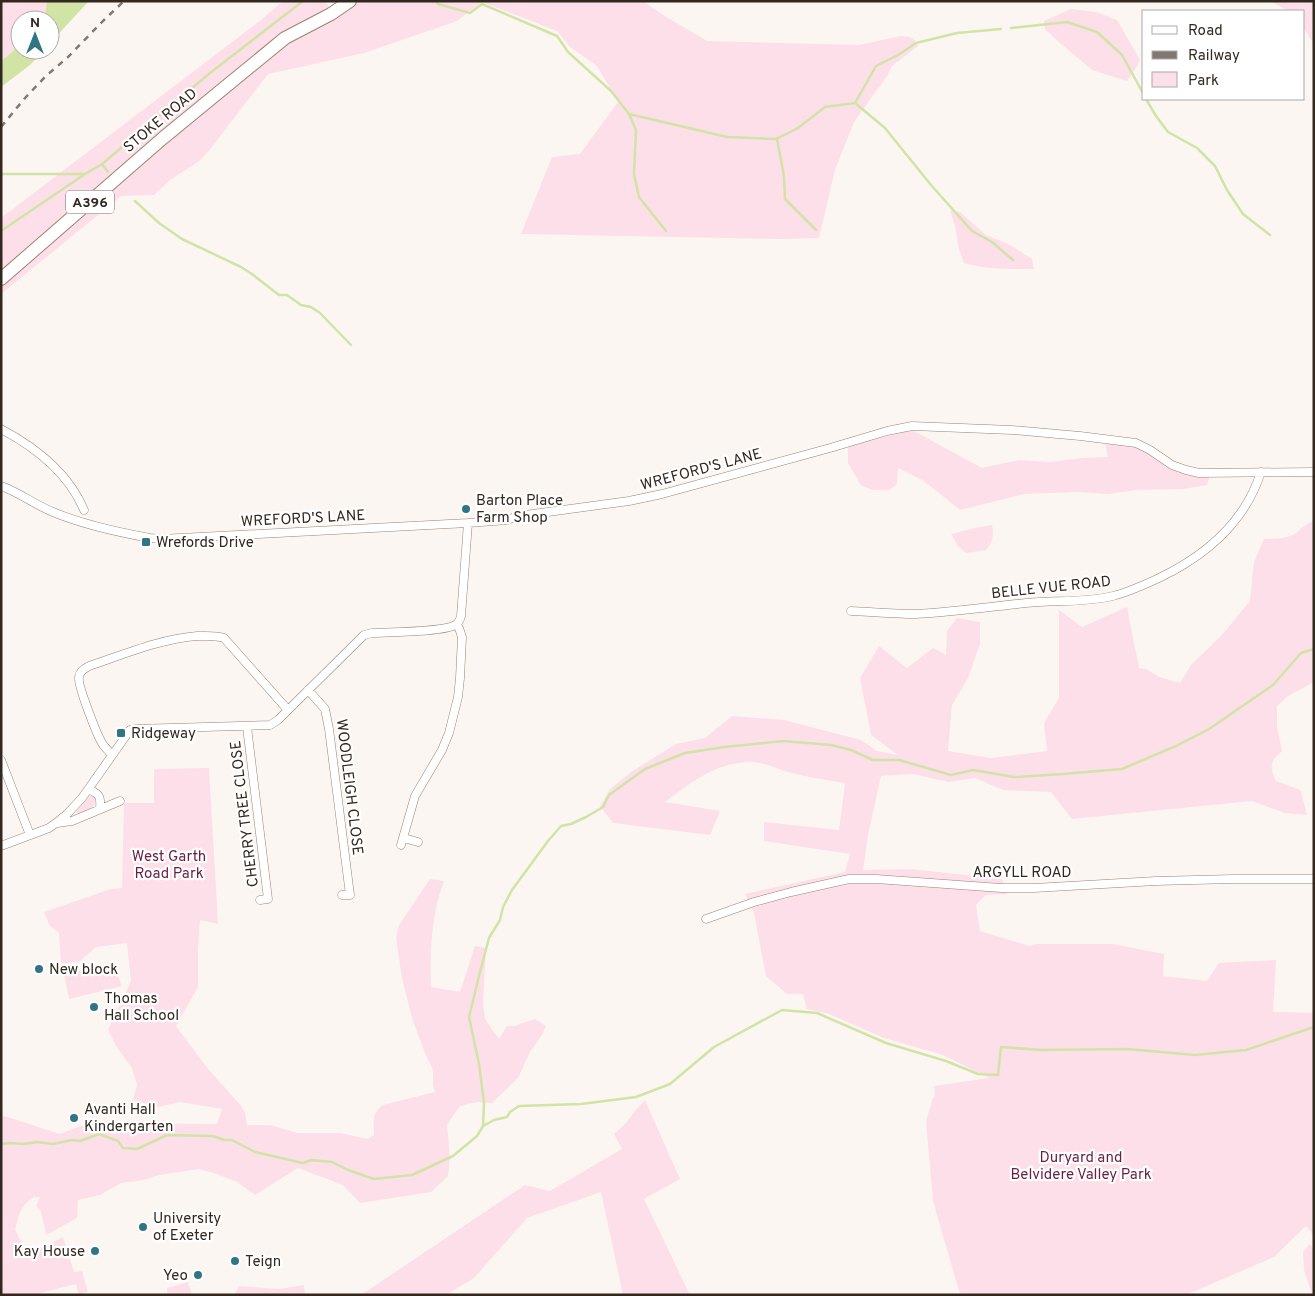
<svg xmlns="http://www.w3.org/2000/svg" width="1315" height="1296" font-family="Overpass,sans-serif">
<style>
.green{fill:#fcdfe9}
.water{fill:#d2e3a6}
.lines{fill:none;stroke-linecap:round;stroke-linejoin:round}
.stream{stroke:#d2e3a6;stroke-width:2.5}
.street-casing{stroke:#9c8370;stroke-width:9}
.primary-casing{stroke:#9c8370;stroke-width:14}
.street{stroke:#fff;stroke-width:8}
.primary{stroke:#fff;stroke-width:12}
.rail{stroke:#807871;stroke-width:2.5;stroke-dasharray:6 6;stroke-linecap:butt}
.poi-dot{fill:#307584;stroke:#fff;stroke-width:2}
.labels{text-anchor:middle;stroke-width:4.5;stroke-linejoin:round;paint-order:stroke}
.shield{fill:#fff;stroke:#706863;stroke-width:1}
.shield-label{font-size:14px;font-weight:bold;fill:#322820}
.street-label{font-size:15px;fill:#322820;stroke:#fff}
.poi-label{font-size:15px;fill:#322820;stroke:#fff;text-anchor:start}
.park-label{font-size:15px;fill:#6a1f41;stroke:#fff}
</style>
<rect width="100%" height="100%" fill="#fcf6f2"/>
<!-- green -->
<path class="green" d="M1 1H47C47 8 46 15 41 20H20V43L11 53 1 61Z
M283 1H324L330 7 337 1H643L663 15 707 41 858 45 901 36 909 37 914 39 918 46 892 66 887 76 854 122 835 170 819 238 781 239 521 234 552 157 580 154 618 102 597 66 570 47 557 31 482 2 457 21 364 53 268 74 208 152 198 162 170 180 154 195 121 196C82 229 41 261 1 294V218L261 20Z
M1270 1H1314V44L1304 29V11H1288Z
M1071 9 1096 12 1117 20 1140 60 1135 70 1127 81 1092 70 1060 43 1045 29 1044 21Z
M950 210 960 212 986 235 1006 243 1018 250 1032 259 1034 269C1011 269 987 270 964 263L959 249 955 226Z
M912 430 982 468 1019 460 1050 462 1083 458 1108 457 1105 443C1113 444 1121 443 1129 445 1141 448 1151 456 1161 462 1176 472 1192 475 1210 475L1207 485 1183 489 1136 490 1108 494 1077 492 1024 494 960 510 924 481 898 468 897 484 889 490H872L861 485 848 463V446Z
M1314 521V682L1288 696 1277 706V727L1282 751C1270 762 1269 766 1276 781L1298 789 1301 791 1307 815 1285 813 1252 801 1072 819 1051 792 1003 790 975 778 948 782 913 774 881 776 868 835 863 870 910 869 1002 879 1007 894 986 895 976 905 980 931 1030 946 1036 944H1113L1164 954 1163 976 1207 981 1219 963 1276 960 1273 1012 1314 1013V1236L1306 1226 1274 1257 1186 1295H962L959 1291 933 1201 926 1121 933 1098 935 1096 934 1086 989 1078 943 1055 884 1038 829 1014 807 1009 803 994H787L766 976 754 913 745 894 845 872 850 854 764 841V822L839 830 845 783C826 780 807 777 788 772 775 768 761 761 747 762 714 764 690 783 665 802L720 811 710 835 613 823 600 806 610 789 631 772 676 744 705 738 732 716 784 720 861 740 877 751 898 755 871 735 860 678 879 646 907 668 933 648 946 655 947 631 957 618 980 622V644L968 678 952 705 948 751 991 758 1047 751 1044 723 1059 698V610L1082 627 1127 607 1139 668 1146 669 1159 677 1180 683 1191 665 1222 635 1250 601 1254 562 1264 539C1275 539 1287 539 1296 533 1302 528 1307 523 1314 521Z
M992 525C994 535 993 542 986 550L966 553 958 546 951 534 975 528Z
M209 768 218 924 200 920 198 951V987L176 1026 209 1070 242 1107 245 1113 247 1125H270L297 1133H340L368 1139 374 1135C374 1121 371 1114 383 1105L435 1092 433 1085V1070L425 1053 413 1021 402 979 396 937 399 925 430 879 444 881C431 914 430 952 431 987L460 992 475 946 486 948 483 1002 485 1019 499 1039 507 1026H514L535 1019 546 1026 542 1035 530 1052 518 1078 492 1103 478 1102 467 1104 459 1107 447 1125 450 1157 448 1176 431 1192 360 1203 343 1185 298 1168 255 1195 237 1182 214 1173 199 1169 159 1175 144 1180 121 1183 100 1195 78 1200 77 1218 46 1235 41 1211 36 1206 40 1197H34C20 1206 19 1215 15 1230L25 1249 41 1248 63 1237 74 1272 82 1271 88 1292 79 1295 76 1284 33 1295H1V1115L60 1134C77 1127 99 1118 118 1123L217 1124 222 1109 180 1102 158 1107 133 1100 137 1085 132 1068 116 1046 108 1030 131 981 127 943 96 947 80 961 61 964 59 933 50 926 44 912 111 889 122 888 124 803H154V769Z
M90 796 94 797 96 799 94 806 80 814 76 812Z
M112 962 122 986 69 999 64 974Z
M645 1100 680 1179 644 1199 690 1295H623L601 1192 527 1218 474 1278 446 1295H361L525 1185 550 1191 622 1149 614 1134 626 1123 634 1112Z
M1310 1244 1314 1249V1295H1312L1304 1270 1303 1252Z
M188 1282 192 1295H167V1288Z
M304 1285 305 1295H234L239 1286 279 1289Z"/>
<!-- water -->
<path class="water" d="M47 1H89L50 43V20H41L45 16Z
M20 43V50H44L30 65 1 87V61L11 53Z"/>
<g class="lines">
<!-- stream -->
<path class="stream" d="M436 1 438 4 470 13 482 4 557 36 568 52 611 91 629 114 727 137 776 139 798 128 825 107 855 103 885 128 931 185 972 231 992 242 1013 260
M1011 28 1067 22 1097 32 1122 55 1144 95
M1146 99 1156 116 1168 132 1197 148 1215 166 1227 190 1243 214 1270 235
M855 103 876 66 898 55 916 43 957 33 1001 29
M629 114 636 130 634 174 639 197 666 231
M777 139 784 176 785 199 816 230
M102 164 108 172
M1 174H83
M135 201 159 223 182 239 241 267 252 274 279 295H287L301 305 311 307 320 313 351 345
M1 231 85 174 102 164 210 73 303 1
M483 1126 484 1103 479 1064 469 1017 480 972 489 938 500 920 503 907 512 890 548 841 561 826 571 824 586 817 603 807 609 795 645 769 685 753 724 747 783 741 831 745 851 750 873 760H899L951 775 973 770 1014 777 1063 774 1122 769 1176 746 1209 729 1273 685 1301 653 1314 649
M1 1144 9 1143 24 1144 37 1142 53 1144 72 1140 80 1141 99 1134 118 1141 123 1148 137 1149 167 1135 213 1136 224 1140H232L255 1152 303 1163 311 1160 332 1162 348 1170 374 1179 412 1175 453 1156 477 1136 483 1126 494 1120 507 1117 510 1112 519 1106 581 1104 636 1097 670 1084 714 1047 782 1010 817 1013 886 1043 946 1061 978 1074 998 1075 1001 1047 1041 1050 1127 1049 1195 1055 1246 1050 1314 1027"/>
<defs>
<path id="street" d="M1 429C35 447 69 474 84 510
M1 486C19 492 35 505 53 512 84 525 117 532 150 538L161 539 468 523 507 520 518 516 629 501 662 494 830 448 887 431 912 426 1012 430 1080 436 1136 443 1150 450 1172 465 1186 470 1199 473 1314 472
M851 611C873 612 894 614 916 614 953 612 989 607 1026 603 1055 600 1084 603 1113 596 1129 592 1144 585 1159 578 1205 556 1245 522 1261 472
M308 690 325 709 329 729 350 895H342
M247 727 268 899 260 900
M112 755C109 751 104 747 102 743 97 735 77 684 79 677 80 671 84 669 89 666 125 654 160 639 197 636 206 636 215 635 224 638L288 710
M1 760 30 835
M89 789C100 795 101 796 100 809
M57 823 72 821 120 801
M404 838 418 842
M401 845 415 796 442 750 449 733 458 697 460 678 462 637 459 628 456 625
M1 846 49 828 56 823 67 814 82 798 130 730 136 729 270 725 278 720 364 635 372 633C388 632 444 632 455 625 459 623 460 620 461 616L468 523
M706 919 754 902 791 892 849 879H876L1001 888H1034L1156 881 1233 879H1314"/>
<path id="primary" d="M1 279 163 138 285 38 331 14 350 1"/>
</defs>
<!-- street casing -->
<use href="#street" class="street-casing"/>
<!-- primary casing -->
<use href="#primary" class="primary-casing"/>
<!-- street -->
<use href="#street" class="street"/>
<!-- primary -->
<use href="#primary" class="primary"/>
<!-- rail -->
<path class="rail" d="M1 127 25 98 46 76 68 57 103 21 124 1"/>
</g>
<!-- markers -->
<g class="poi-dot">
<circle cx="466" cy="509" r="5"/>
<rect x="141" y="537" width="10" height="10" rx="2.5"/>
<rect x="116" y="728" width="10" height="10" rx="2.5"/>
<circle cx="39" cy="969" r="5"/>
<circle cx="94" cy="1007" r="5"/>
<circle cx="74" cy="1118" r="5"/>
<circle cx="143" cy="1227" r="5"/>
<circle cx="95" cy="1251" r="5"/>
<circle cx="235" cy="1261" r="5"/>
<circle cx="198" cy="1275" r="5"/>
</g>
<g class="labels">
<!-- shield labels -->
<rect class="shield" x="66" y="190.5" width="48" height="23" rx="4"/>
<g class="shield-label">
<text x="90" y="207">A396</text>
</g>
<!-- street labels -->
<g class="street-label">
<text transform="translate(160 120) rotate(-40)" y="5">STOKE ROAD</text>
<text transform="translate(701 469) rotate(-15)" y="5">WREFORD'S LANE</text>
<text transform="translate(303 518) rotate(-3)" y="5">WREFORD'S LANE</text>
<text transform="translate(1051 587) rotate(-6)" y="5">BELLE VUE ROAD</text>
<text transform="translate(350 787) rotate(83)" y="5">WOODLEIGH CLOSE</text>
<text transform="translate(244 814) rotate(-97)" y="5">CHERRY TREE CLOSE</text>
<text x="1022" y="877">ARGYLL ROAD</text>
</g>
<!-- poi labels -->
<g class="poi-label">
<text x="476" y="505">Barton Place<tspan x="476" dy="17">Farm Shop</tspan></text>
<text x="156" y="547">Wrefords Drive</text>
<text x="131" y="738">Ridgeway</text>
<text x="49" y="974">New block</text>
<text x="104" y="1003">Thomas<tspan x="104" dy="17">Hall School</tspan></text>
<text x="84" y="1114">Avanti Hall<tspan x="84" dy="17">Kindergarten</tspan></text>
<text x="153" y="1223">University<tspan x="153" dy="17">of Exeter</tspan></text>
<text x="85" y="1256" text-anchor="end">Kay House</text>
<text x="245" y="1266">Teign</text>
<text x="188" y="1280" text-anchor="end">Yeo</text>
</g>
<!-- park labels -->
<g class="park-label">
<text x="169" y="861">West Garth<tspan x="169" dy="17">Road Park</tspan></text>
<text x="1081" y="1162">Duryard and<tspan x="1081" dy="17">Belvidere Valley Park</tspan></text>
</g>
</g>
<!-- border -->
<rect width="1315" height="1296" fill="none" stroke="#322820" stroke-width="5"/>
<!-- legend -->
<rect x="1142" y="10" width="162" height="90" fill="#ffffff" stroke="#ada9a6"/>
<rect x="1152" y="26" width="25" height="8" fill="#ffffff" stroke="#ada9a6"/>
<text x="1188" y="35" font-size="15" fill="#322820">Road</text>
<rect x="1152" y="51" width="25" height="8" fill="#807871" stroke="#ada9a6"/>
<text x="1188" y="60" font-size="15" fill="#322820">Railway</text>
<rect x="1152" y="72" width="25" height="15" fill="#fcdfe9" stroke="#ada9a6"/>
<text x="1188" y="85" font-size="15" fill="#322820">Park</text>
<!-- north arrow -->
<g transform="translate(35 35)"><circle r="24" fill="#ffffff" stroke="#ada9a6"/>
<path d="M0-4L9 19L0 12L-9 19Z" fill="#307584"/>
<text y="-8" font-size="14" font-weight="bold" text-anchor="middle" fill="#322820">N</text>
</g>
</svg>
